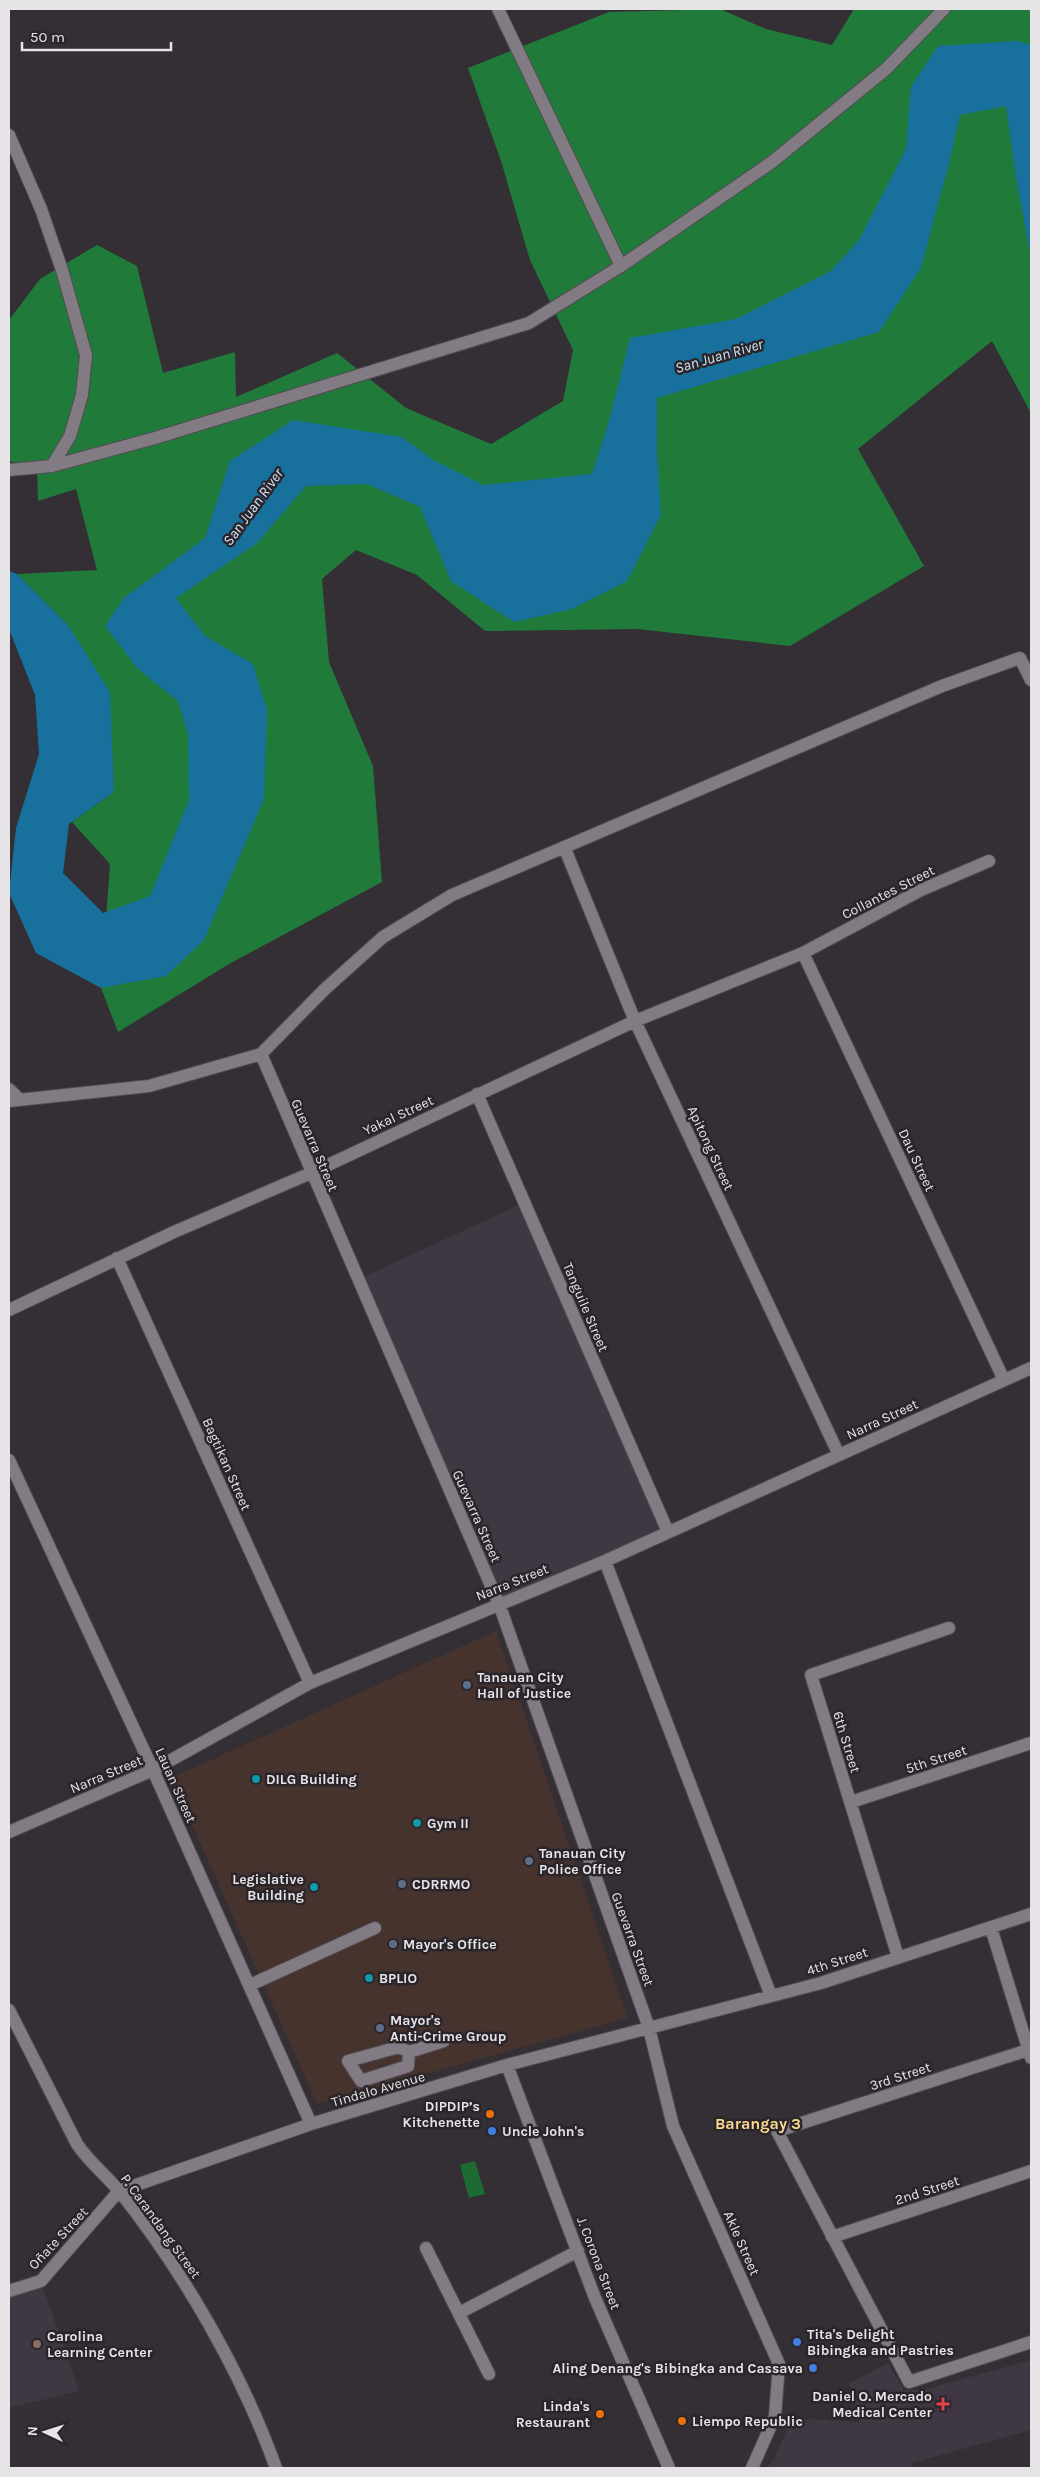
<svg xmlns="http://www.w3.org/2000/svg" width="1040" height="2477" font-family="Karla,sans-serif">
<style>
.commercial{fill:#46332e}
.built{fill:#3f3742}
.green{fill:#1d6b33}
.forest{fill:#207b3a}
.water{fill:#18719c}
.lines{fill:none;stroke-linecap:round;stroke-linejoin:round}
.minor-casing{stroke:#514c52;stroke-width:14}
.minor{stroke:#827b84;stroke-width:12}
.service-dot{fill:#5c6f8a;stroke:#2a252b;stroke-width:2}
.culture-dot{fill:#0f9aa8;stroke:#2a252b;stroke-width:2}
.food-dot{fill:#e8710a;stroke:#2a252b;stroke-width:2}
.shop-dot{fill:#3f7fe0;stroke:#2a252b;stroke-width:2}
.education-dot{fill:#8d6e63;stroke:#2a252b;stroke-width:2}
.health-dot{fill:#e0444e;stroke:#2a252b;stroke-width:2}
.labels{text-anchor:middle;stroke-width:5;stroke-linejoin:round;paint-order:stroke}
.street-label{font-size:14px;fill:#e7e4e8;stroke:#2a252b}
.poi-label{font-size:14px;font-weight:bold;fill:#e7e4e8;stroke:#2a252b;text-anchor:start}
.water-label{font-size:15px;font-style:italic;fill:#cfe6f5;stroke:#2a252b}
.quarter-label{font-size:16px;font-weight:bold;fill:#fbd98f;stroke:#2a252b}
</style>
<rect width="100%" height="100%" fill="#342e35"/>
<!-- commercial -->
<path class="commercial" d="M496 1631 628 2018 317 2104 171 1778Z"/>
<!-- built -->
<path class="built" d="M525 1202 668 1532 499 1604 357 1280Z
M41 2281 79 2391 9 2408V2291Z
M1031 2360V2430L912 2463 913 2468H766L774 2459 792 2418 860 2422 849 2383 888 2363 904 2390H923Z"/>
<!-- green -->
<path class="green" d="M475 2161 485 2194 469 2198 460 2165Z"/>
<!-- forest -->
<path class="forest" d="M720 9 766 29 832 45 854 9H1031V413L992 341 858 449 924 566 790 646 637 629 485 631 417 575 356 550 322 579 329 662 373 766 382 882 229 964 118 1032 101 988 110 864 72 822 114 792 67 624 17 574 97 570 76 489 38 501 37 467 9 461V320L40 279 97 245 137 266 163 373 235 352 236 397 337 353 406 408 491 444 563 401 573 350 530 260 501 161 468 68 609 12Z"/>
<!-- water -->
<path class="water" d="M1018 41 1031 45V257L1016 178 1006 106 960 115 949 163 921 268 879 332 657 398V453L661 515 627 581 572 609 514 622 451 581 420 507 367 484 306 486 257 543 176 598 205 636 253 664 267 710 264 799 204 940 166 976 101 988 36 953 9 893 16 828 39 754 35 695 9 629V571L17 574 68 625 110 692 114 792 69 824 63 873 103 913 150 896 189 800 188 734 178 701 138 669 105 626 124 598 205 538 230 461 293 420 402 437 433 460 483 485 592 474 610 418 630 338 736 319 831 271 859 240 906 149 911 87 938 46Z"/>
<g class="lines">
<defs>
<path id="minor" d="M498 9 621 266
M9 135 41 209 62 270 86 355 82 395 70 436 52 466 9 470
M52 466 155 438 529 323 621 266 772 162 886 69 944 9
M565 849 635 1021 839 1455
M803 953 1004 1380
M261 1054 499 1604 649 2028 673 2126 779 2364 775 2416 752 2468
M9 1089 20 1100
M477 1094 668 1532
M9 1101 149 1086 261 1054 325 989 383 937 452 895 942 686 1020 658 1031 680
M117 1258 310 1683
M9 1310 174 1232 311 1173 635 1021 803 953 921 890 989 861
M9 1460 153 1770 311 2124
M605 1561 771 1996
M851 1802 1031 1743
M9 1832 153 1770 310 1683 605 1561 1031 1368
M991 1928 1031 2058
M898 1957 811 1675 949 1628
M250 1985 375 1928
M9 2010 77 2144C89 2162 106 2175 120 2192 183 2271 242 2373 276 2468
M1031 2049 777 2131 909 2382 1031 2342
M409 2052 408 2066 361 2081 348 2061 399 2047 409 2052 444 2041
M507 2065 595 2298 669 2468
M832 2237 1031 2171
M426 2248 489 2374
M9 2291 41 2281 119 2191 311 2124 507 2065 821 1983 1031 1914
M459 2313 578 2251"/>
</defs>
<!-- minor casing -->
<use href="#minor" class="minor-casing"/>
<!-- minor -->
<use href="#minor" class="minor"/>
</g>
<!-- markers -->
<g class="service-dot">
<circle cx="467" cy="1685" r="5"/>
<circle cx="529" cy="1861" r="5"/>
<circle cx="402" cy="1884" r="5"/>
<circle cx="393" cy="1944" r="5"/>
<circle cx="380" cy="2028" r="5"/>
</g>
<g class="culture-dot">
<circle cx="256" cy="1779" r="5"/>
<circle cx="417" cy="1823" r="5"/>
<circle cx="314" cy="1887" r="5"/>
<circle cx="369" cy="1978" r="5"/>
</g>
<g class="food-dot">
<circle cx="490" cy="2114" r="5"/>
<circle cx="600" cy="2414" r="5"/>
<circle cx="682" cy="2421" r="5"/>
</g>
<g class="shop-dot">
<circle cx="492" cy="2131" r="5"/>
<circle cx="797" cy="2342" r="5"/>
<circle cx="813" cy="2368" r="5"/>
</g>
<circle class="education-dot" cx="37" cy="2344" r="5"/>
<path class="health-dot" d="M940.5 2396.5h5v5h5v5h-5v5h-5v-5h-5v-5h5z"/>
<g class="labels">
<!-- street labels -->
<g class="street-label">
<text transform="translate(888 892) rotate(-27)" y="5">Collantes Street</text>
<text transform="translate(398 1115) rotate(-25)" y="5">Yakal Street</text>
<text transform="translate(315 1145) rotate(67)" y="5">Guevarra Street</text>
<text transform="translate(711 1148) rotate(65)" y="5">Apitong Street</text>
<text transform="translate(917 1160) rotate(65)" y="5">Dau Street</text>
<text transform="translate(586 1307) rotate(67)" y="5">Tanguile Street</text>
<text transform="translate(882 1419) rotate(-25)" y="5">Narra Street</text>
<text transform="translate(227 1464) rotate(66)" y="5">Bagtikan Street</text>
<text transform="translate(477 1516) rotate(66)" y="5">Guevarra Street</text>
<text transform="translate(512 1582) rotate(-22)" y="5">Narra Street</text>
<text transform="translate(847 1742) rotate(73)" y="5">6th Street</text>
<text transform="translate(936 1759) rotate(-18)" y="5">5th Street</text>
<text transform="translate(106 1774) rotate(-23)" y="5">Narra Street</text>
<text transform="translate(176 1785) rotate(66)" y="5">Lauan Street</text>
<text transform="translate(633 1939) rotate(70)" y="5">Guevarra Street</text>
<text transform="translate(837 1961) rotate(-18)" y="5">4th Street</text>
<text transform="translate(900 2076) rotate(-18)" y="5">3rd Street</text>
<text transform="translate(378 2089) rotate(-16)" y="5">Tindalo Avenue</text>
<text transform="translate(927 2190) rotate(-18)" y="5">2nd Street</text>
<text transform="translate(161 2226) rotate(54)" y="5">P. Carandang Street</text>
<text transform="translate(58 2238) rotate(-47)" y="5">Oñate Street</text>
<text transform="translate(742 2243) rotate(66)" y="5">Akle Street</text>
<text transform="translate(599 2263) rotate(69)" y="5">J. Corona Street</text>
</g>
<!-- poi labels -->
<g class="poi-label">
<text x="477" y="1682">Tanauan City<tspan x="477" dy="16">Hall of Justice</tspan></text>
<text x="266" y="1784">DILG Building</text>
<text x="427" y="1828">Gym II</text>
<text x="539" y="1858">Tanauan City<tspan x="539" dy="16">Police Office</tspan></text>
<text x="304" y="1884" text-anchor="end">Legislative<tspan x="304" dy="16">Building</tspan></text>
<text x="412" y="1889">CDRRMO</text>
<text x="403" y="1949">Mayor's Office</text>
<text x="379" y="1983">BPLIO</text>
<text x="390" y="2025">Mayor's<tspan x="390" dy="16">Anti-Crime Group</tspan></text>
<text x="480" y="2111" text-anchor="end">DIPDIP’s<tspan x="480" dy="16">Kitchenette</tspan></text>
<text x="502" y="2136">Uncle John's</text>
<text x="807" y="2339">Tita's Delight<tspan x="807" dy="16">Bibingka and Pastries</tspan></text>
<text x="47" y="2341">Carolina<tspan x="47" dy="16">Learning Center</tspan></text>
<text x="803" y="2373" text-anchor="end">Aling Denang's Bibingka and Cassava</text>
<text x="932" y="2401" text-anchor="end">Daniel O. Mercado<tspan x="932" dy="16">Medical Center</tspan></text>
<text x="590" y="2411" text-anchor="end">Linda's<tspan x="590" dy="16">Restaurant</tspan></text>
<text x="692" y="2426">Liempo Republic</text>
</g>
<!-- water labels -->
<g class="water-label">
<text transform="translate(719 356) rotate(-16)" y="5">San Juan River</text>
<text transform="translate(253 507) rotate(-54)" y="5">San Juan River</text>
</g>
<!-- quarter labels -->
<g class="quarter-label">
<text x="758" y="2129">Barangay 3</text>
</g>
</g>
<!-- border -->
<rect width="1040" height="2477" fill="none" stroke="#e7e4e8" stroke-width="20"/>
<!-- north arrow -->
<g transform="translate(45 2432) rotate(274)" stroke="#2a252b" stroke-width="4" paint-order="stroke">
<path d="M0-4L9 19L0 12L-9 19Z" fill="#e7e4e8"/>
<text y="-8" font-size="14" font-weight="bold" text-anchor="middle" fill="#e7e4e8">N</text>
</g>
<!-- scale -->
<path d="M22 42v8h149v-8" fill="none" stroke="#e7e4e8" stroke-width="2.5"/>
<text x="30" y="42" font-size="15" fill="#e7e4e8" stroke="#2a252b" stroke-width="4" paint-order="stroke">50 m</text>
</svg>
